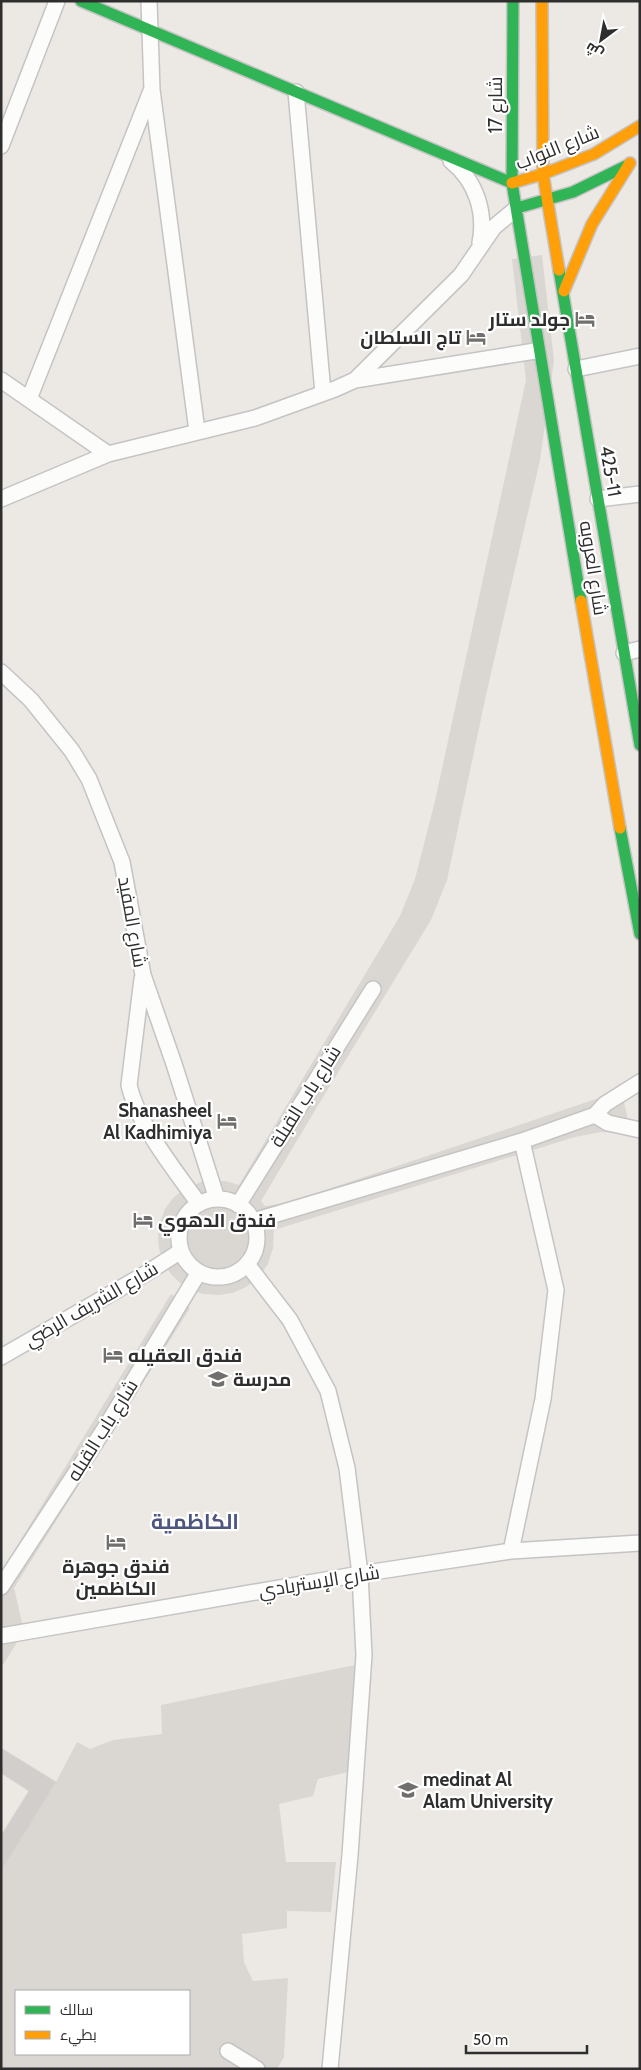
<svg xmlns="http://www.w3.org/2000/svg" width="641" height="2070" font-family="Cabin,Cairo,sans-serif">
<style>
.plaza{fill:#dad6d2;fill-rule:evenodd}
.building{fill:#d1cecb;stroke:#d7d4d0}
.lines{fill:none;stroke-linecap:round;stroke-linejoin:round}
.street-casing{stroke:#c5c4c5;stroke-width:18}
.fast-casing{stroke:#c5c4c5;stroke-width:14}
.slow-casing{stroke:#c5c4c5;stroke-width:14}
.street{stroke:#fcfcfb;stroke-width:15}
.fast{stroke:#30b455;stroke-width:11}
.slow{stroke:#ff9f0a;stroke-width:11}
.labels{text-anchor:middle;stroke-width:4.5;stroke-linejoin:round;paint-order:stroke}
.street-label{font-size:19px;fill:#2e2e2e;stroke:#fff}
.poi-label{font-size:19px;font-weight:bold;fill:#2e2e2e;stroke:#fff;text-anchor:start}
.quarter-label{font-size:21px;font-weight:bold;fill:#4d5680;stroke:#fff}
</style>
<rect width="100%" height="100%" fill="#ece8e4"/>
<!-- plaza -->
<path class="plaza" d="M542 255 554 361 540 460 486 695 447 880 431 920 317 1107 261 1201 265 1206 287 1203 599 1098 620 1084 631 1134 601 1132 575 1137 274 1230 273 1248 268 1264 258 1278 246 1287 232 1293 218 1295 203 1294 189 1289 179 1282 170 1273 164 1262 159 1249 158 1236 160 1222 165 1209 173 1198 184 1189 201 1182 225 1181 239 1185 400 916 415 879 435 801 526 380 512 259Z
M171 1294 190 1308 14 1588 24 1631 1 1668V1572Z
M355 1665 348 1772 318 1779 313 1796 279 1804 286 1862H336L331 1912 287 1911V1928L242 1934 244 1962 253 1981 288 1978 284 2057 277 2069H1V1871L56 1782 77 1742 90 1749 113 1740 162 1734 161 1705ZM16 1991H189V2054H16Z"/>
<!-- building -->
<path class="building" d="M1 1748 56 1782 1 1871V1836L29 1791 1 1773Z"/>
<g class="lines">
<defs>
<path id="street" d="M149 1 152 90 197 431
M296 92 323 393
M1 146 57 1
M451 161C476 181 486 212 480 243
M576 369 640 356
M1 380 108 454
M355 380 461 275 494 227 517 208
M29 399 151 91
M1 499 108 454 255 418 335 389 355 380 535 351
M598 499 640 494
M624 653 640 649
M1 672 31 700 72 751 89 779 122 862 143 975 174 1064 217 1199
M142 979 129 1085C138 1125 175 1170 199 1204
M595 1115 608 1123 640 1130
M179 1238a39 39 0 1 1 78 0a39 39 0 1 1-78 0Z
M238 1205 373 989
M253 1221 522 1141 595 1115 605 1104 640 1082
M247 1264 290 1320 328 1391 347 1468 360 1574 364 1655 350 1855 330 2069
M1 1357 145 1274 181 1251
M511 1551 543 1399 556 1290 522 1141
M1 1587 105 1428 199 1272
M1 1636 360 1574 511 1551 640 1543
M228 2051 257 2069"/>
<path id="fast" d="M81 1 512 183
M513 1 512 183 581 601
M517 208 573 192 626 166
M559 270 640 745
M620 828 640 934"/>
<path id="slow" d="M542 1 543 174 559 270
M512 183 543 174 594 154 640 126
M564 291 592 224 630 163
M581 601 620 828"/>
</defs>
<!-- street casing -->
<use href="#street" class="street-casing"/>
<!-- fast casing -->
<use href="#fast" class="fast-casing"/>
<!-- slow casing -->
<use href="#slow" class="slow-casing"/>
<!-- street -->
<use href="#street" class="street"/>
<!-- fast -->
<use href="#fast" class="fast"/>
<!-- slow -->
<use href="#slow" class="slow"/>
</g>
<!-- icons -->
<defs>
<symbol id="hotel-bare" viewBox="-9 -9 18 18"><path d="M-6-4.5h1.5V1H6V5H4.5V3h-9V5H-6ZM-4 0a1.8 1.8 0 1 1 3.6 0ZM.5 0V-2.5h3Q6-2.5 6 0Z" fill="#706f6e" stroke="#fff" stroke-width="2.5" paint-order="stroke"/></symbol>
<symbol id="school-bare" viewBox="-9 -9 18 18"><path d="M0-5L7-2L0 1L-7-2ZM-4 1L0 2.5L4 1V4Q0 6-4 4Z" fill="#706f6e" stroke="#fff" stroke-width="2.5" paint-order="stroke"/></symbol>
<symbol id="university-bare" viewBox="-9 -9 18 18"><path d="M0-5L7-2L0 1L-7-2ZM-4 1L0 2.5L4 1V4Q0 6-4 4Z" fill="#706f6e" stroke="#fff" stroke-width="2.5" paint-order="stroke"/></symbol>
</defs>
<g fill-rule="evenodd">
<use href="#hotel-bare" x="571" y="305" width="28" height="28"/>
<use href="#hotel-bare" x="462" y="323" width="28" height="28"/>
<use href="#hotel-bare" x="213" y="1107" width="28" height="28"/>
<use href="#hotel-bare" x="129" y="1206" width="28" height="28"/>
<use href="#hotel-bare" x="99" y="1341" width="28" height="28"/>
<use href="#school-bare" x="204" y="1365" width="28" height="28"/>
<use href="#hotel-bare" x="102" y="1528" width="28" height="28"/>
<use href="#university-bare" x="394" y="1776" width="28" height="28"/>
</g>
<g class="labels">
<!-- street labels -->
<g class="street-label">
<text transform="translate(495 105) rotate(-90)" y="7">شارع 17</text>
<text transform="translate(557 147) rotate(-22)" y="7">شارع النواب</text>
<text transform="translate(611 471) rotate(80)" y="7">425-11</text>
<text transform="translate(594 568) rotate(81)" y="7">شارع العروبه</text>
<text transform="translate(133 922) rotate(80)" y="7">شارع المفيد</text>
<text transform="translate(305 1096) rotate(-58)" y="7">شارع باب القبلة</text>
<text transform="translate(91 1304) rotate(-30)" y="7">شارع الشريف الرضي</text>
<text transform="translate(102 1430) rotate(-58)" y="7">شارع باب القبله</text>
<text transform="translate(319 1581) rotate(-9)" y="7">شارع الإستربادي</text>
</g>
<!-- poi labels -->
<g class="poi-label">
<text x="570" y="326" text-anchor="end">جولد ستار</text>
<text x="461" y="344" text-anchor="end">تاج السلطان</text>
<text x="212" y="1117" text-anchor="end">Shanasheel<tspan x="212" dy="22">Al Kadhimiya</tspan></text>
<text x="158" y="1227">فندق الدهوي</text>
<text x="128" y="1362">فندق العقيله</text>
<text x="233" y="1386">مدرسة</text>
<text x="116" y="1573" text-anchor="middle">فندق جوهرة<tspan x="116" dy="22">الكاظمين</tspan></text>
<text x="423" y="1786">medinat Al<tspan x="423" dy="22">Alam University</tspan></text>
</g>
<!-- quarter labels -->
<g class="quarter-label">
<text x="195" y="1529">الكاظمية</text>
</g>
</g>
<!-- border -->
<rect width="641" height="2070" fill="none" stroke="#2e2e2e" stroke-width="5"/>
<!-- legend -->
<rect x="15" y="1990" width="175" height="65" fill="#ffffff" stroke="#ababab"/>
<rect x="25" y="2006" width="25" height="8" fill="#30b455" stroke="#ababab"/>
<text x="60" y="2015" font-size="15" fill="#2e2e2e">سالك</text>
<rect x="25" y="2031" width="25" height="8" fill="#ff9f0a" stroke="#ababab"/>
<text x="60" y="2040" font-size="15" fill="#2e2e2e">بطيء</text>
<!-- north arrow -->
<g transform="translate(601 40) rotate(212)" stroke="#ffffff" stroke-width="4" paint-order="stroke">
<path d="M0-4L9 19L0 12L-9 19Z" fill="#2e2e2e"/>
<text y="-8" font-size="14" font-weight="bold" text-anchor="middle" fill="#2e2e2e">ش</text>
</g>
<!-- scale -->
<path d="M466 2045v8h121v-8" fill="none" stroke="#2e2e2e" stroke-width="2.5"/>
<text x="473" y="2045" font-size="15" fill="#2e2e2e" stroke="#ffffff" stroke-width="4" paint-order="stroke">50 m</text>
</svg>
